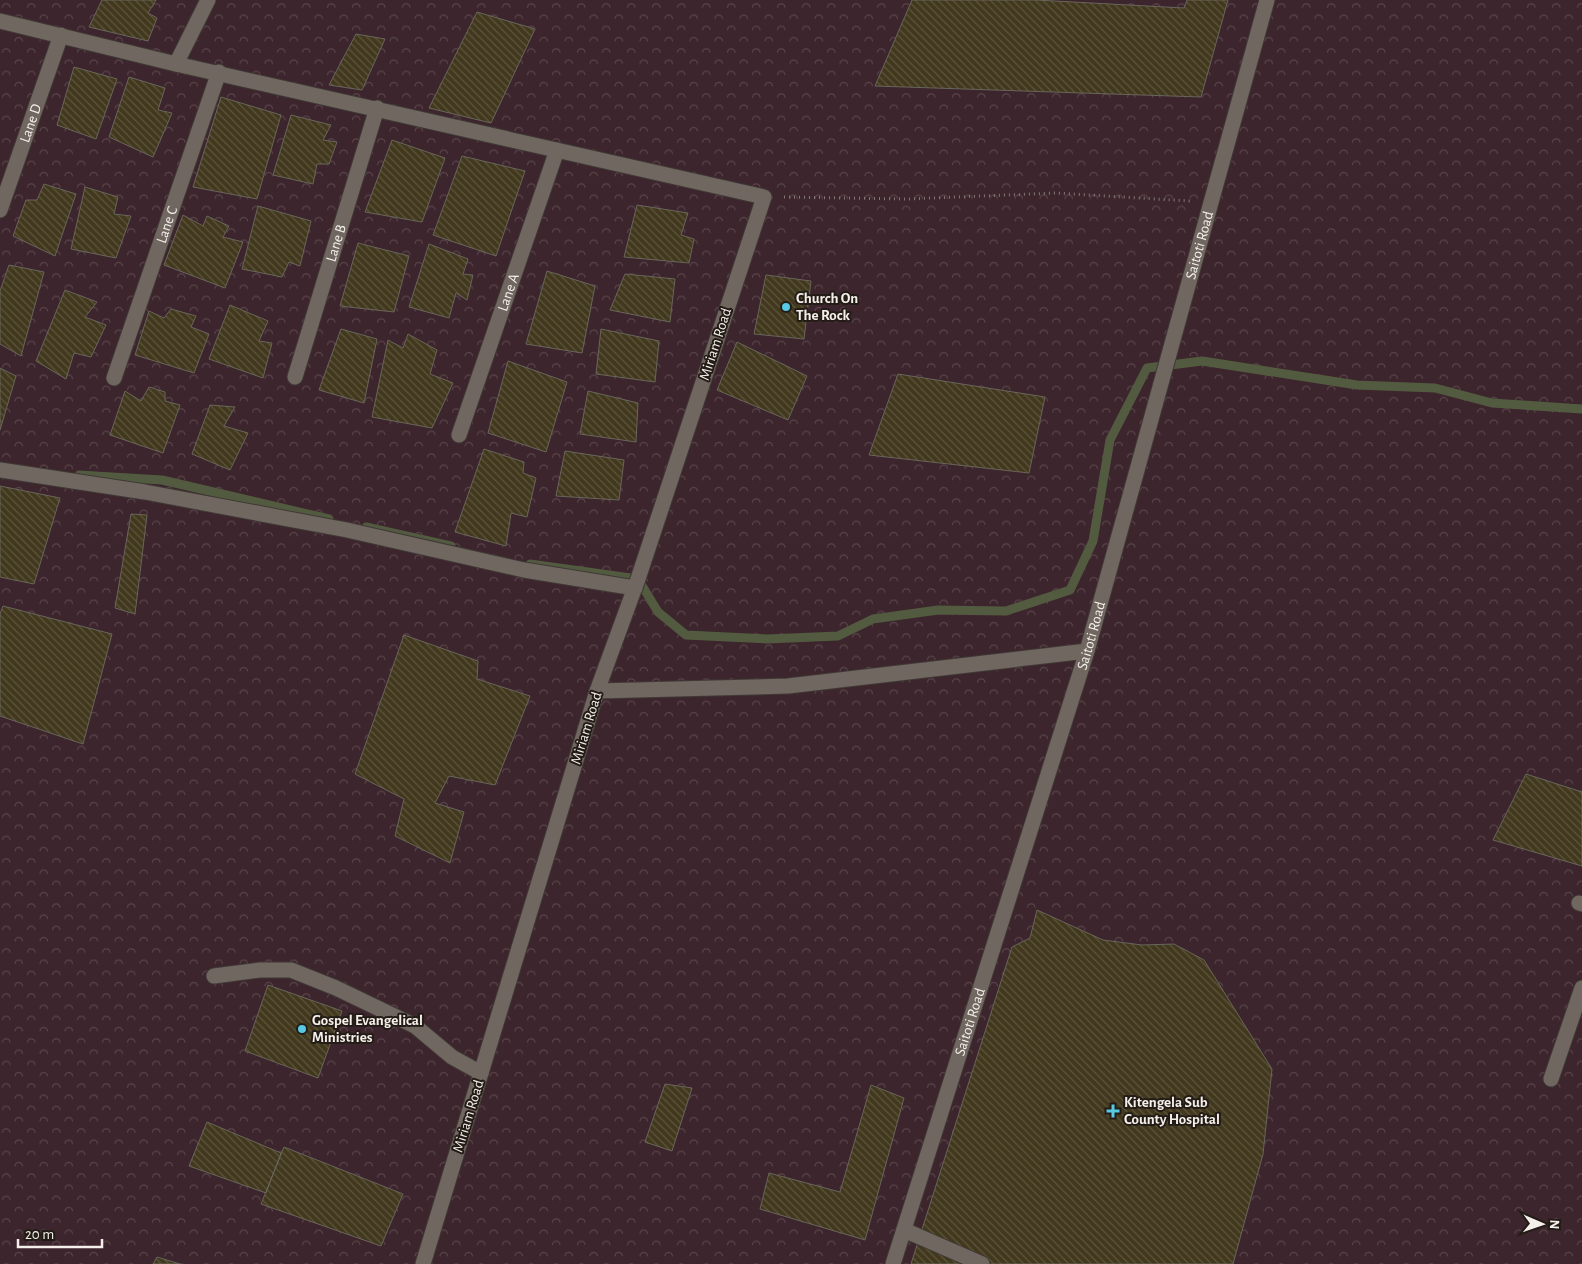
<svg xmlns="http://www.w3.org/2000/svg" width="1582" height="1264" font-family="'Alegreya Sans',sans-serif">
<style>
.park{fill:url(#park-crowns)}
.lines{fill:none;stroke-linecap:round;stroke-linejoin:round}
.stream{stroke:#525b40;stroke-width:9}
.building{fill:url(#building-back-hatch);stroke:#69665b}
.minor-casing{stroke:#403936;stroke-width:17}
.path{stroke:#807974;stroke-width:3;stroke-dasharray:1 4;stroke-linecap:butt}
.minor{stroke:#706760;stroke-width:15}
.poi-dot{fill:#57c9e2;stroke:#231c16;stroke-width:2}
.labels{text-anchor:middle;stroke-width:4;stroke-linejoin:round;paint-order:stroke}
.street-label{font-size:15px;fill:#f5efeb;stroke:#231c16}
.poi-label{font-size:15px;font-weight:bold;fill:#f5efeb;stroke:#231c16;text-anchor:start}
</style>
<defs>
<pattern id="park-crowns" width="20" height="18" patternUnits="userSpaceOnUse" patternTransform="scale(1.25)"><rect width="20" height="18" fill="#3c252c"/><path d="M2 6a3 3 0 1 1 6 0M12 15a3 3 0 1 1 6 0" fill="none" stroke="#59454b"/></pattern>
<pattern id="building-back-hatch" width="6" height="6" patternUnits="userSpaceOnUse" patternTransform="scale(1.25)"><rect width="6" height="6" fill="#41381d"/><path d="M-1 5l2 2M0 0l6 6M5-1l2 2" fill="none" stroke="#5d553e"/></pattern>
</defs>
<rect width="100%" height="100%" fill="#231c16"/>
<!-- park -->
<path class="park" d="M0 0H1582V1264H0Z"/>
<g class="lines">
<!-- stream -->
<path class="stream" d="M79 475 162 480 329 519
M366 527 451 546
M530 564 638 579 658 612 686 635 767 639 838 636 873 619 938 610 1006 611 1070 590 1093 541 1110 440 1147 368 1202 361 1357 385 1435 388 1492 403 1582 409"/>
</g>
<!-- building -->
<path class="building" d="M102 0H156L148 13 157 18 148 41 89 27Z
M912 0H1036L1184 8 1187 0H1228L1201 97 875 86Z
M477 12 535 29 491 123 429 108Z
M356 34 385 39 362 90 329 85Z
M74 67 117 79 96 139 57 125Z
M129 77 165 88 158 110 172 113 153 157 109 137Z
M221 97 281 115 257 199 193 187Z
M291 115 331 125 323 140 337 142 329 164H317L313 184 273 175Z
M392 140 445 158 422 222 365 212Z
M462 156 525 171 496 256 433 235Z
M44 184 76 194 55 256 13 236 26 200H37Z
M85 187 118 197 114 214 131 216 116 258 71 249Z
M637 205 688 213 681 235 694 239 689 263 624 257Z
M258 206 311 221 300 266 289 262 282 277 242 269Z
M183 215 203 226 207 216 229 226 223 237 243 242 225 288 164 265Z
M358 243 409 256 394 312 340 306Z
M429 244 468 259 463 274 473 275 467 300 456 293 449 318 409 307Z
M9 265 44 272 21 356 0 344V291Z
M547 271 595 286 582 353 526 344Z
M625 274 675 279 670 322 610 310Z
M766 275 811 281 804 339 754 334Z
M65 290 97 302 85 317 106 325 91 357 74 353 66 379 36 361Z
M230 305 268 321 259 341 272 343 263 378 209 359Z
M171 309 196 316 191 327 209 334 194 373 135 355 149 311 164 318Z
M341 329 377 339 364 403 319 390Z
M601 329 659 341 655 382 596 374Z
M408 334 437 350 430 374 453 383 432 428 372 417 388 340 403 348Z
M737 342 807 376 788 420 717 390Z
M508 361 567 382 546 452 488 433Z
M0 368 16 376 0 430Z
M898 374 1045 397 1029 473 869 455Z
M149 387 165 392V401L180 405 163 453 110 435 125 391 141 401Z
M588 391 638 403 636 442 580 434Z
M210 405 235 407 224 426 248 433 230 470 192 454Z
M484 449 524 462 523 473 536 478 527 517 511 513 506 546 455 532Z
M565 451 624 460 619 500 556 496Z
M0 486 60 498 34 584 0 577Z
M131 514 147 515 135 614 115 608Z
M3 606 112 634 83 744 0 716V614Z
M404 635 478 661 477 679 530 696 495 785 449 776 435 803 464 812 450 863 395 836 404 799 355 774Z
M1526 774 1582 792V866L1493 840Z
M1037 910 1103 940 1142 945 1174 944 1204 960 1272 1069 1263 1154 1233 1264H911L1012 947 1030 938Z
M268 985 342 1011 318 1078 245 1051Z
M665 1084 692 1088 672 1151 645 1142Z
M871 1085 904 1098 865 1240 760 1209 769 1173 840 1192Z
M207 1122 281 1153 266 1193 189 1166Z
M284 1147 403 1194 381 1246 261 1204Z
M157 1257 180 1264H153Z"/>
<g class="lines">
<defs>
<g id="minor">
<path d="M0 21 176 64 764 197 638 579 597 691 423 1264"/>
<path d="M176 64 208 0"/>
<path id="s1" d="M0 210 61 35"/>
<path id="s2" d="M295 377 377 108"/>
<path id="s3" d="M114 378 219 72"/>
<path id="s4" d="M459 435 557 150"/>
<path d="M0 470 145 492 347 530 524 570 635 588"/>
<path d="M597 691 788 686 1087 651"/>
<path d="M1579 903 1582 904"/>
<path d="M214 976 260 970H291L336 988 415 1026 452 1057 481 1073"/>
<path d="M1551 1079 1582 988"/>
<path d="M904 1230 982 1264"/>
<path id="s5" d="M893 1264 1087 651 1267 0"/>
</g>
</defs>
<!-- minor casing -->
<use href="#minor" class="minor-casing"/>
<!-- path -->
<path class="path" d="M784 197 907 199 1056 193 1190 201"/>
<!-- minor -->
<use href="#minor" class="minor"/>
</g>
<!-- markers -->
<g class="poi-dot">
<circle cx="786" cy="307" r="5"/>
<circle cx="302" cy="1029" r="5"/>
<path d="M1110.5 1103.5h5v5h5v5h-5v5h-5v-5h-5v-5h5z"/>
</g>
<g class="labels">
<!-- street labels -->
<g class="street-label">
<text dy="5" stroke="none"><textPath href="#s1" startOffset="92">Lane D</textPath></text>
<text dy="5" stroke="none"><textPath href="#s3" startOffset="162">Lane C</textPath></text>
<text dy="5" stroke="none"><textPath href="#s2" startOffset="140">Lane B</textPath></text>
<text dy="5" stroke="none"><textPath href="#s5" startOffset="1064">Saitoti Road</textPath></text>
<text dy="5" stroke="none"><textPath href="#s4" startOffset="151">Lane A</textPath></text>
<text transform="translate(715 344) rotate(-72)" y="5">Miriam Road</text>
<text dy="5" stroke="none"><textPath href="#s5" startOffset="659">Saitoti Road</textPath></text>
<text transform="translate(586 728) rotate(-73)" y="5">Miriam Road</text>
<text dy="5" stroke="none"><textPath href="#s5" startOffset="254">Saitoti Road</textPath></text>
<text transform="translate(468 1116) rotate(-73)" y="5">Miriam Road</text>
</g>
<!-- poi labels -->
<g class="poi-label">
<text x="796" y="303">Church On<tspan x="796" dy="17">The Rock</tspan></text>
<text x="312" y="1025">Gospel Evangelical<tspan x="312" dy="17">Ministries</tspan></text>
<text x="1124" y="1107">Kitengela Sub<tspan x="1124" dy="17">County Hospital</tspan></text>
</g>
</g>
<!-- north arrow -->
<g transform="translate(1542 1224) rotate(92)" stroke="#231c16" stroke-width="4" paint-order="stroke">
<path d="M0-4L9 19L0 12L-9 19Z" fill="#f5efeb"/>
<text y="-8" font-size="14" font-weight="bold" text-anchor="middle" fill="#f5efeb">N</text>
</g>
<!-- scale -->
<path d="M18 1239v8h84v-8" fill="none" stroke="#f5efeb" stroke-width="2.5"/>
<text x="25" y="1239" font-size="15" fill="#f5efeb" stroke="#231c16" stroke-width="4" paint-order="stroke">20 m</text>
</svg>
